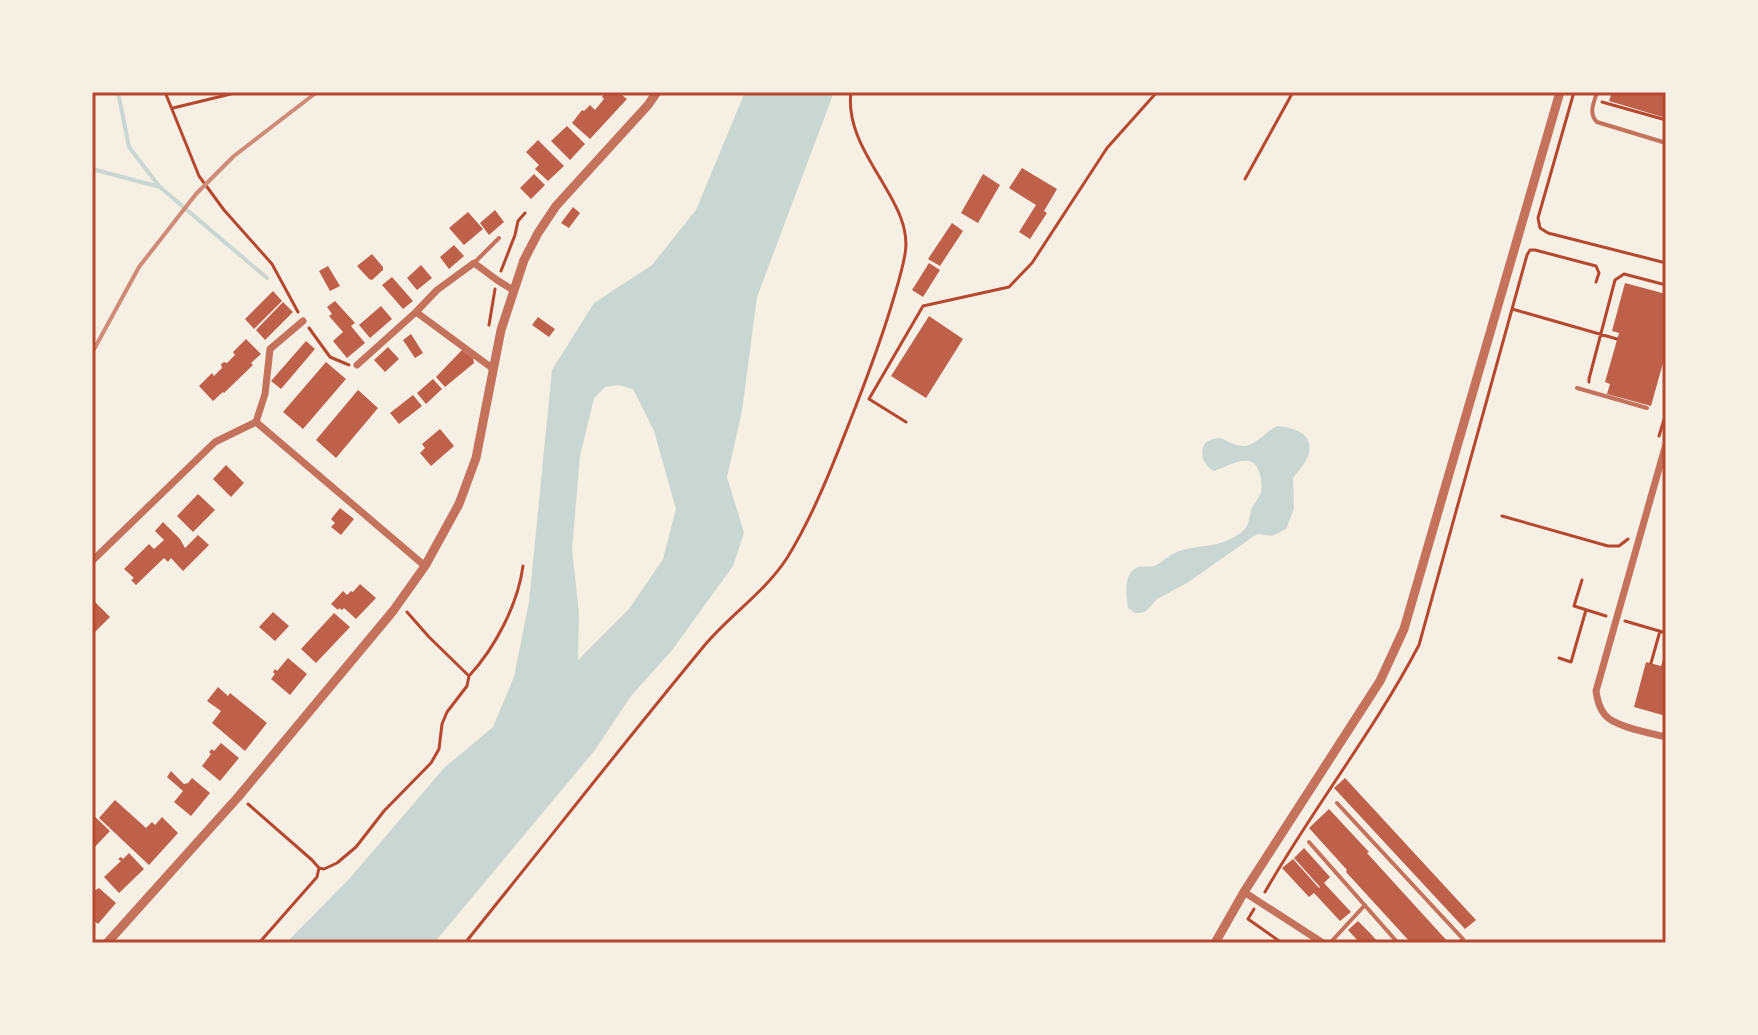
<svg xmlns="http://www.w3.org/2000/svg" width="1758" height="1035" font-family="'Archivo Narrow',sans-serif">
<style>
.water{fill:#c9d6d2;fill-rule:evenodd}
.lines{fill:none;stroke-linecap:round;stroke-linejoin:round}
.stream{stroke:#c9d6d2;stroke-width:4}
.building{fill:#bf614a}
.path{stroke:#b5482f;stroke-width:3}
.service{stroke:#c5725c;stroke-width:4}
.minor{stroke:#c5725c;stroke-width:7}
.tertiary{stroke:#c5725c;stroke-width:9}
.rail{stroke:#cf8b77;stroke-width:4}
.neatline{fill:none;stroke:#b5482f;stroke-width:3}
</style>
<rect width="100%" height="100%" fill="#f6efe4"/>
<!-- water -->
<path class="water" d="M745 92H834L757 297 742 411 727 477 744 533 733 566 673 649 631 696 595 750 434 943H286L350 878 444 768 493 727 514 677 529 602 552 370 594 303 652 265 696 210ZM618 385 633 389 654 431 676 509 663 559 629 609 578 660 579 614 572 549 580 456 594 398 605 387Z
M1277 426C1304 428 1321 442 1301 468 1298 472 1295 475 1293 478L1294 509 1286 529 1272 536 1258 534 1254 536 1187 583 1157 599 1146 611 1141 613H1135L1128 608C1126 595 1123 576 1136 568 1142 565 1148 568 1154 566 1162 563 1167 556 1175 553 1198 543 1215 550 1239 534 1250 527 1248 520 1252 508 1254 503 1259 498 1261 492 1263 483 1260 463 1249 461 1238 459 1225 467 1214 471 1203 465 1199 454 1205 443 1224 431 1225 445 1243 446 1254 447 1267 431 1277 426Z"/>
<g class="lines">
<!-- stream -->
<path class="stream" d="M118 92 129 147 159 186
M92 169 160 187 267 278"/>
</g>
<!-- building -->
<path class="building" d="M606 92 609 95 611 92H618L627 99 590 139 572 123 582 110 584 111 590 105 595 110 604 99 602 97Z
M1612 92H1666V118L1609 101Z
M567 126 585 144 570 160 551 141Z
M538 140 564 166 548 181 535 169 539 165 526 152Z
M1022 168 1057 189 1044 211 1047 213 1030 239 1019 232 1036 205 1009 188Z
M534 174 545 185 531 199 520 188Z
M983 174 1000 185 978 223 961 213Z
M573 207 580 213 569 228 561 223Z
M495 210 504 222 489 235 480 223Z
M468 212 483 229 464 245 449 228Z
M952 223 963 231 940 266 928 259Z
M454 245 464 256 449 269 440 257Z
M372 254 383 267V270L372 280 369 279 357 266Z
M929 263 940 270 923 297 912 290Z
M421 265 432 278 417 290 407 278Z
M328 266 340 286 330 291 319 271Z
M392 277 413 301 403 309 382 285Z
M1625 283 1666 294V352L1651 406 1607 394 1610 384 1605 382 1619 333 1612 331Z
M273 291 282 301 254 329 245 319Z
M335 301 355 323 351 326 365 343 347 358 333 341 343 332 329 316 332 314 327 307Z
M283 302 293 312 265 340 256 330Z
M381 306 392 319 370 338 359 325Z
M929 316 963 339 926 398 891 376Z
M538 317 555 329 549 337 532 325Z
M411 334 423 353 415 358 403 340Z
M246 339 261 354 251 363 253 365 224 393 223 392 213 401 199 386 212 373 214 376 222 368 221 364 224 362 227 363 235 355 233 352Z
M306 341 315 349 281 389 271 381Z
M388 347 399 359 385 372 374 360Z
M462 350 473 358 474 363 445 387 436 377Z
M326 362 346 379 303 429 283 412Z
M433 379 442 389 426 404 417 393Z
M358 390 378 408 336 458 316 440Z
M413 395 422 406 399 424 390 413Z
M440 429 454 446 431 466 420 453 425 448 422 444Z
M226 465 244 483 231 497 213 479Z
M198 494 215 510 193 532 177 516Z
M340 508 354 519 341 535 331 527 335 523 331 519Z
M163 522 180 539 185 548 198 535 209 545 183 571 171 558 168 562 164 558 136 585 131 580 134 578 124 569 149 544 154 549 164 540 155 531Z
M360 584 376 598 356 619 344 608 342 610 339 608 338 610 331 604 343 591 347 595 351 591 353 592Z
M92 599 110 617 94 633 92 631Z
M273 612 289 626 275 641 259 627Z
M334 613 350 627 316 663 301 649Z
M1665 653H1666V716L1634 707 1646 662 1661 666Z
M288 658 307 674 290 695 271 679 275 674 273 672 275 669 277 671Z
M218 687 228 696 230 693 267 723 245 751 212 723 221 711 207 701Z
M221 743 239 758 220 781 202 766 211 754 209 752 212 749 214 751Z
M171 771 184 784 188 783 192 778 210 793 191 816 174 802 183 791 167 777Z
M1345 778 1476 920 1465 929 1334 788Z
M115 800 146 828 152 822 155 825 162 817 178 833 149 865 99 818Z
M1329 809 1369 852 1367 853 1449 943H1411L1346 872 1347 870 1309 828Z
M92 814 110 831 92 850Z
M1304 848 1330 877 1324 883 1351 912 1340 921 1314 893 1309 897 1282 868 1293 859 1319 888 1320 887 1294 858Z
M129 853 144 869 119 893 104 877 121 861 118 859 121 857 123 859Z
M99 888 116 903 98 924 92 919V892Z
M1358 921 1369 932 1379 943H1360L1348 930Z"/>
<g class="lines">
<!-- path -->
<path class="path" d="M165 92 199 176 224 210 272 264 298 312
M1574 92 1538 218 1540 228 1548 233 1666 263
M1602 102 1666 120
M173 108 239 92
M1245 179 1293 92
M501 271 515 235 518 221 525 213
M1512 309 1617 339
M489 325 495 289
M309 328 330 357 349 365
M1589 382V379L1615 280 1624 274 1666 285
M906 422 869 399 923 306 1009 287 1032 263 1107 148 1157 92
M1659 436 1666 413
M1502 516 1608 546H1619L1628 539
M1582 580 1574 606 1606 616
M1625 621 1666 633
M1559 658 1571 662 1586 610
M1651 663 1660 631
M469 676C495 648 518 604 523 566
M248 804 312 860 319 868 317 877 259 943
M319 868 324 869 337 863 356 847 384 811 431 763 439 749 442 724 447 712 467 686 469 676 429 637 407 612
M1265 892C1313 808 1374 731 1419 645L1527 255 1530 250H1535L1596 266 1599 273 1596 282
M1254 909 1248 919 1282 943
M465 943C545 844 623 744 704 646 730 615 765 592 787 558 813 516 832 467 850 421 865 383 879 346 891 307 896 290 902 272 905 254 915 201 843 153 851 92"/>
<!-- service -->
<path class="service" d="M1597 92C1594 103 1588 113 1597 122L1666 143
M474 263 499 238
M1577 388 1647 408
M1337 803 1463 939 1459 943
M1309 842 1398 943
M1330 943 1365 905"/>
<!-- minor -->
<path class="minor" d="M416 312 437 290 474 263 497 280 513 290
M357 365 416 312 492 368
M256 422 425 566
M256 422 265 394 270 349 303 321
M1666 444 1596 691C1597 699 1599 708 1605 715 1615 727 1650 733 1666 737
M92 561 215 442 256 422
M1244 892 1323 943"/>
<!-- tertiary -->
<path class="tertiary" d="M107 943 239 796 393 611 425 566 459 504 476 458 501 330 524 260 538 233 556 206 648 105 657 92
M1215 943 1244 892 1380 681 1404 629 1560 92"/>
<!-- rail -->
<path class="rail" d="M92 353 139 267 196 194 234 156 317 92"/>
</g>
<!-- border -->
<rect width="1758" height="1035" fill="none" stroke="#f6efe4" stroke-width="188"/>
<rect x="94" y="94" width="1570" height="847" class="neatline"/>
</svg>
